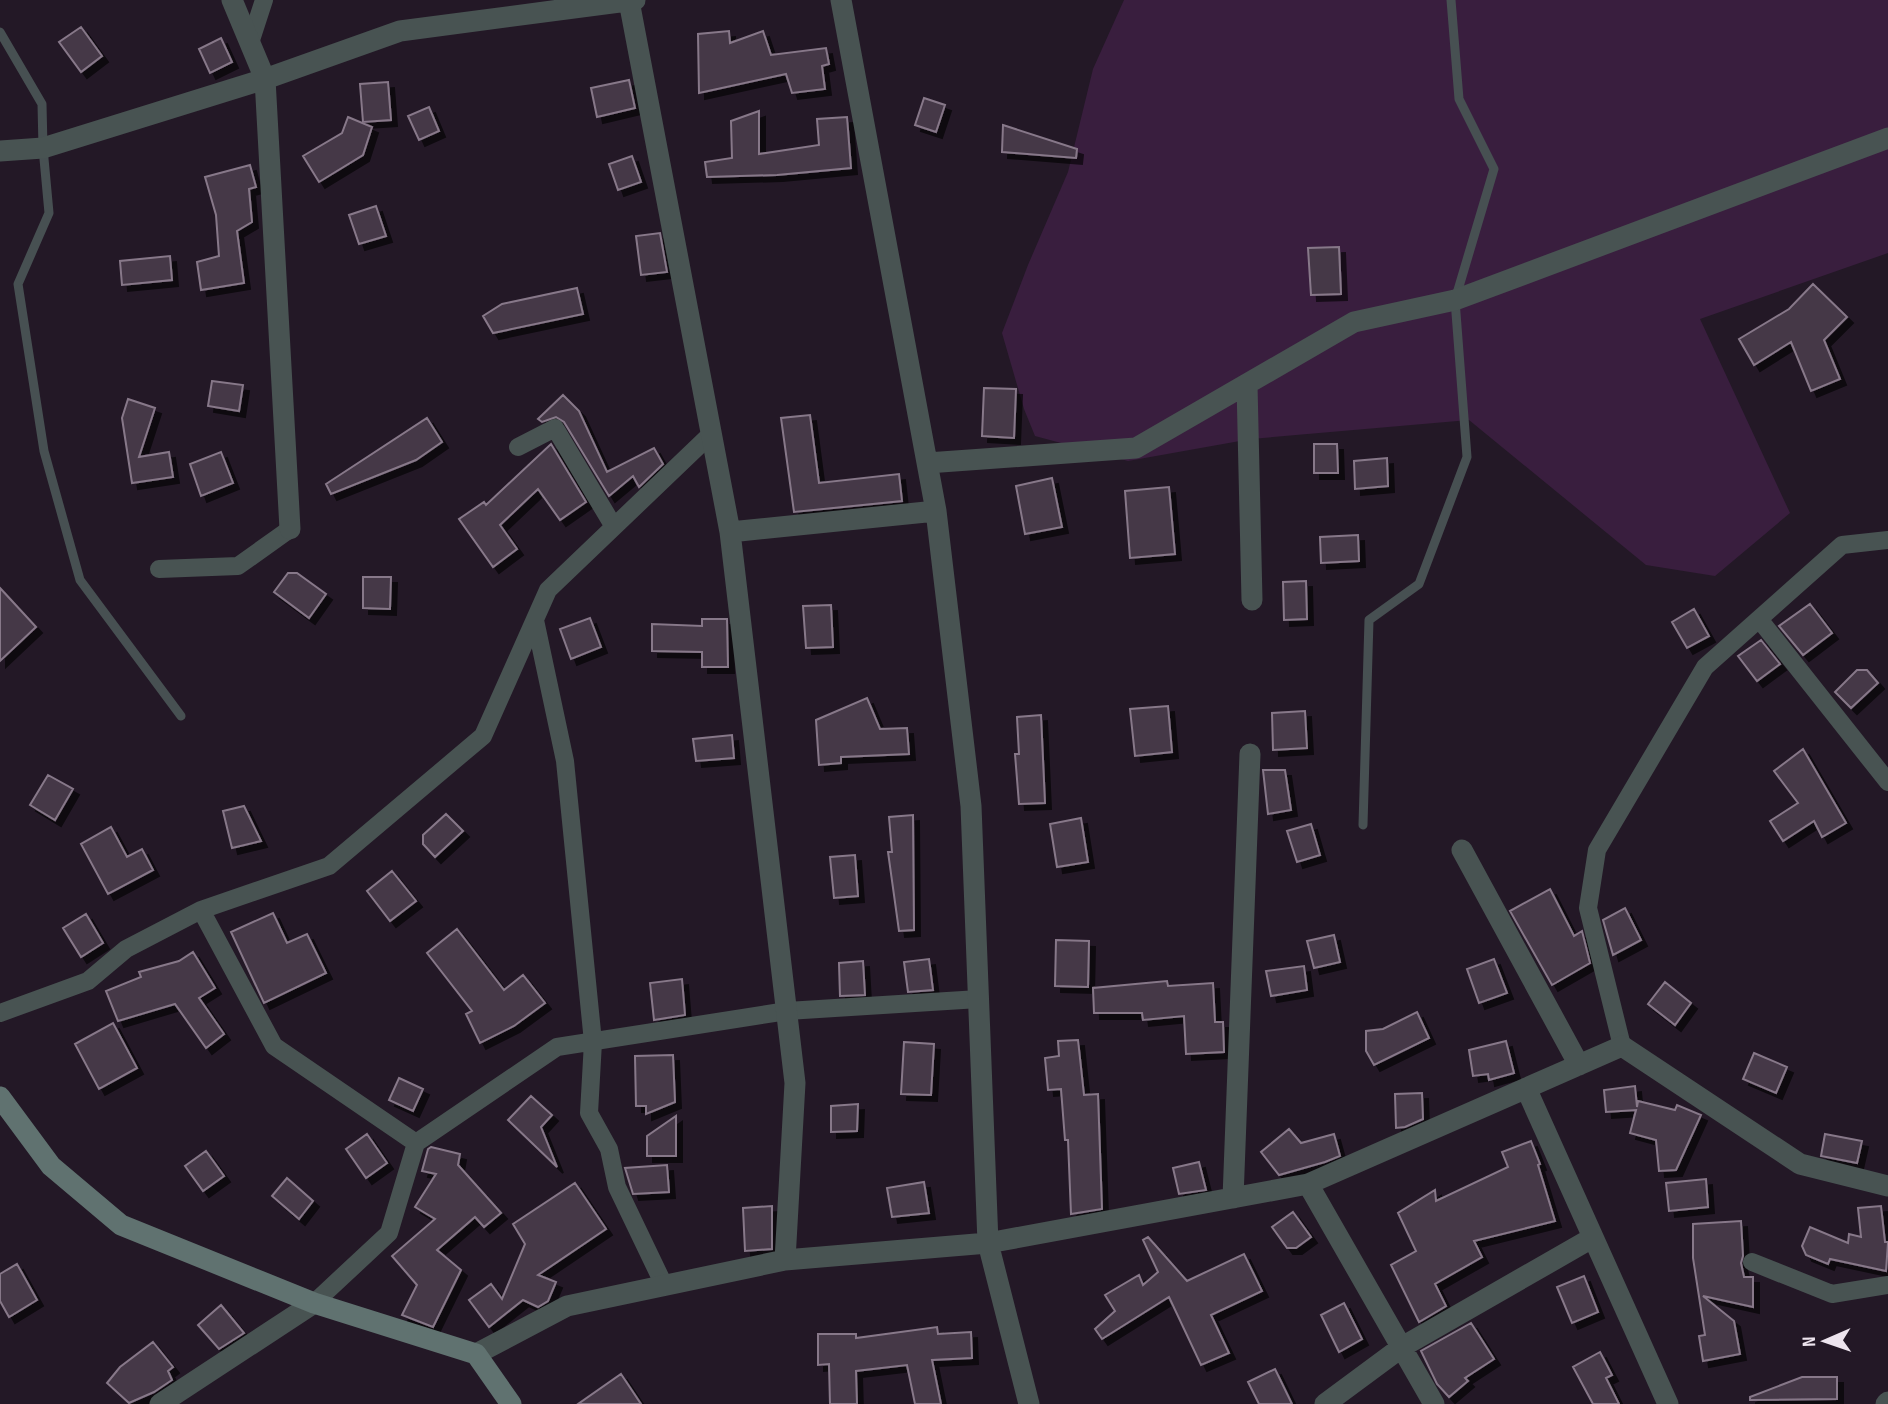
<svg xmlns="http://www.w3.org/2000/svg" width="1888" height="1404" font-family="'Sofia Sans Condensed',sans-serif">
<style>
.green{fill:#391e3e}
.lines{fill:none;stroke-linecap:round;stroke-linejoin:round}
.stream{stroke:#475052;stroke-width:9}
.building{fill:#443746;stroke:#877889;stroke-width:2;filter:url(#shadow)}
.lane{stroke:#485352;stroke-width:18}
.street{stroke:#485352;stroke-width:21}
.secondary{stroke:#607270;stroke-width:21}
</style>
<defs>
<filter id="shadow"><feDropShadow dx="6" dy="6" stdDeviation="0" flood-color="#0009"/></filter>
</defs>
<rect width="100%" height="100%" fill="#231826"/>
<!-- green -->
<path class="green" d="M1124 0H1888V253L1700 319 1790 513 1715 576 1646 565 1469 420 1251 439 1128 461 1035 436 1024 409 1002 333 1028 265 1068 172 1093 69Z"/>
<g class="lines">
<!-- stream -->
<path class="stream" d="M0 32 42 104 43 148 49 213 18 284 44 451 80 580 181 716
M1363 825 1369 620 1419 584 1467 457 1455 300 1494 169 1459 99 1451 0"/>
</g>
<!-- building -->
<path class="building" d="M81 27 102 56 81 72 59 42Z
M729 31 730 43 763 31 771 55 826 48 829 64 822 66 825 89 792 93 786 74 699 93 698 34Z
M221 38 232 62 210 73 199 49Z
M629 80 635 108 597 117 591 88Z
M388 82 391 120 363 122 360 84Z
M924 98 945 105 936 132 915 125Z
M429 107 439 131 419 140 408 116Z
M759 111V154L819 145 817 119 847 117 851 168 777 175 707 177 705 162 732 158 731 121Z
M348 117 372 127 363 155 319 182 303 156 342 133Z
M1003 125 1077 149 1076 158 1002 152Z
M632 156 641 182 618 190 609 164Z
M250 165 256 187 249 189 252 222 237 231 244 283 201 290 197 262 219 256 216 215 205 177Z
M376 206 386 236 359 244 349 215Z
M660 233 667 272 641 275 636 236Z
M1339 247 1341 294 1311 295 1308 248Z
M170 256 172 280 122 285 120 261Z
M1813 284 1847 317 1824 340 1840 379 1811 391 1791 342 1754 365 1739 339 1789 309Z
M577 288 583 314 493 333 483 316 502 304Z
M212 381 243 385 239 411 208 406Z
M984 388 1016 389 1014 438 982 436Z
M563 395 579 411 607 472 654 448 663 464 639 487 633 476 609 496 564 422 556 417 542 422 538 419Z
M128 399 155 408 139 457 169 452 173 477 132 483 122 418Z
M810 415 819 483 899 474 902 501 794 512 781 418Z
M427 418 442 442 416 460 331 494 326 484Z
M551 444 586 502 560 520 538 489 500 525 517 549 493 567 459 519 484 502 486 505Z
M1314 444H1337L1338 473H1314Z
M221 452 233 483 201 496 190 464Z
M1387 458 1388 486 1355 489 1354 461Z
M1052 478 1062 527 1025 534 1016 486Z
M1169 487 1175 554 1130 558 1125 491Z
M1358 535 1359 561 1321 563 1320 537Z
M288 573H297L326 594 309 618 274 592Z
M363 577H391L390 609 363 608Z
M1306 581 1307 619 1284 620 1283 582Z
M0 588 36 627 0 661Z
M1810 604 1832 633 1803 655 1779 626Z
M831 605 833 647 806 648 803 606Z
M1694 609 1709 636 1687 648 1672 622Z
M590 618 601 647 571 659 560 629Z
M702 619H727L728 667H702V652L652 651V624L702 626Z
M1761 640 1780 664 1757 681 1738 656Z
M1857 670H1867L1878 683 1851 708 1835 692Z
M867 698 880 729 907 728 909 754 841 757V763L819 765 816 720Z
M1168 706 1172 752 1135 756 1130 709Z
M1305 711 1307 748 1273 750 1272 713Z
M1041 715 1045 803 1019 804 1015 754H1019L1017 717Z
M732 735 734 758 696 761 693 739Z
M1803 749 1846 823 1822 837 1814 821 1783 841 1770 821 1798 803 1774 771Z
M1263 770H1285L1291 810 1268 814Z
M48 775 73 789 55 820 30 805Z
M244 806 261 841 232 848 223 811Z
M446 814 463 831 435 857 423 844V835Z
M913 815 914 930 899 931 888 852H892L889 817Z
M1081 818 1088 862 1057 867 1050 824Z
M1311 824 1320 855 1297 862 1287 831Z
M111 827 127 857 142 849 153 870 108 894 81 844Z
M855 855 858 896 834 898 830 857Z
M392 871 416 901 390 921 367 891Z
M1550 889 1574 936 1582 931 1590 963 1552 985 1510 911Z
M1625 908 1641 940 1613 955 1603 920Z
M273 913 287 943 307 934 326 973 264 1003 231 932Z
M86 914 103 943 81 957 63 928Z
M457 929 504 990 523 975 545 1003 514 1026 480 1043 466 1014 472 1011 427 953Z
M1334 935 1340 962 1314 968 1307 941Z
M1056 940 1089 941 1088 987 1055 986Z
M193 952 215 988 199 998 224 1034 206 1048 175 1004 118 1021 106 991 141 977 139 972 179 961Z
M929 959 933 990 908 992 904 962Z
M1494 959 1507 993 1479 1003 1467 969Z
M863 961 865 995 840 996 839 963Z
M1304 966 1307 990 1271 996 1266 971Z
M682 979 685 1015 654 1020 650 983Z
M1167 981 1168 986 1213 983 1215 1022H1223L1224 1052 1186 1054 1184 1016 1143 1020 1142 1013H1094L1093 988Z
M1665 982 1691 1003 1675 1025 1648 1004Z
M1417 1012 1429 1038 1374 1065 1366 1051V1031L1383 1029Z
M113 1023 137 1068 99 1089 75 1044Z
M1078 1040 1084 1095 1098 1094 1102 1209 1071 1214 1068 1140H1065L1061 1089 1048 1090 1045 1058 1059 1056 1058 1041Z
M1506 1041 1514 1073 1489 1080 1488 1074 1473 1076 1469 1050Z
M904 1042 934 1044 931 1095 901 1094Z
M1754 1053 1787 1067 1776 1093 1743 1079Z
M673 1055 675 1102 646 1114V1106H636L635 1056Z
M399 1078 423 1089 413 1111 389 1100Z
M1635 1086 1637 1107 1638 1101 1675 1110 1677 1105 1701 1115 1676 1170 1659 1171 1656 1140 1630 1133 1636 1110 1606 1112 1604 1090Z
M1422 1093 1423 1119 1405 1127 1396 1128 1395 1094Z
M531 1096 552 1115 541 1127 557 1167 508 1120Z
M858 1104 857 1131 831 1132V1106Z
M676 1116V1156H647V1136Z
M1289 1129 1301 1143 1334 1134 1340 1156 1325 1162 1279 1175 1261 1152Z
M367 1134 387 1163 366 1178 346 1149Z
M1825 1134 1862 1141 1857 1163 1821 1156Z
M1531 1141 1540 1164 1538 1165 1555 1221 1474 1241 1482 1257 1435 1284 1446 1306 1419 1322 1391 1265 1416 1251 1398 1213 1435 1190 1436 1201 1508 1167 1502 1152Z
M431 1147 460 1154 458 1165 501 1213 484 1227 475 1217 437 1250 461 1270 433 1327 402 1315 417 1285 392 1256 435 1219 415 1207 436 1174 422 1171 428 1149Z
M206 1151 224 1176 203 1191 185 1166Z
M1199 1162 1206 1190 1179 1194 1173 1168Z
M667 1165 669 1192 633 1194 625 1168Z
M287 1178 313 1201 299 1219 272 1196Z
M1706 1179 1708 1207 1669 1211 1666 1183Z
M924 1182 929 1213 892 1217 887 1188Z
M575 1183 606 1229 538 1275 556 1282 548 1301 538 1307 523 1300 489 1327 469 1300 491 1284 502 1299 525 1244 513 1224Z
M772 1206V1249L745 1251 743 1208Z
M1881 1206 1885 1242H1888L1886 1271 1830 1259 1828 1264 1806 1255 1802 1246 1810 1227 1848 1243 1849 1234 1861 1237 1858 1208Z
M1293 1212 1311 1237 1296 1248H1287L1272 1227Z
M1741 1221 1743 1256 1741 1263 1744 1277H1753V1307L1703 1296 1734 1321 1740 1354 1703 1361 1699 1336 1705 1335 1693 1258V1224Z
M1148 1237 1187 1281 1244 1254 1262 1291 1211 1315 1229 1353 1201 1365 1169 1297 1102 1339 1095 1329 1115 1311 1105 1295 1139 1275 1143 1285 1158 1272 1143 1240Z
M17 1264 37 1300 9 1317 0 1301V1274Z
M1584 1276 1598 1312 1572 1323 1557 1287Z
M1344 1303 1362 1339 1339 1352 1321 1315Z
M221 1305 244 1333 219 1349 198 1325Z
M1471 1323 1494 1359 1465 1378 1468 1381 1449 1397 1437 1384 1421 1351Z
M937 1327 938 1334 971 1332 972 1358 932 1360 941 1404H915L907 1365 856 1371 857 1404H830L829 1364 818 1365V1334H856V1338Z
M153 1342 173 1367 168 1371 172 1380 154 1392 129 1403 107 1383 120 1367Z
M1600 1352 1612 1375 1606 1378 1619 1404H1593L1573 1367Z
M1275 1369 1292 1404H1259L1248 1382Z
M621 1374 641 1404H578Z
M1802 1377H1837V1399L1750 1400V1397Z"/>
<g class="lines">
<!-- lane -->
<path class="lane" d="M250 43 264 0
M518 447 555 428 614 527
M159 569 238 566 290 529
M1759 619 1888 782
M535 620 565 761 593 1042 589 1113 609 1149 617 1187 664 1285
M201 910 274 1046 416 1143
M0 1013 88 981 126 949 201 910 329 866 483 736 548 590 711 434
M1622 1046 1588 908 1597 850 1705 667 1842 545 1888 540
M1752 1262 1832 1294 1888 1285
M314 1303 389 1233 416 1143 557 1047 787 1011 979 999"/>
<!-- street -->
<path class="street" d="M232 0 265 79 290 529
M841 0 936 511 971 806 988 1243 1029 1404
M629 1 730 532 795 1083 785 1260
M0 151 43 148 265 79 400 31 635 0
M1247 385 1252 600
M927 463 1136 448 1354 322 1455 300 1888 138
M730 532 936 511
M1462 850 1579 1065
M1526 1088 1668 1404
M1308 1184 1434 1404
M1233 1198 1250 754
M476 1354 567 1306 785 1260 988 1243 1308 1184 1622 1046 1800 1164 1888 1186
M160 1404 314 1303
M1325 1404 1402 1347 1592 1238
M1886 1404 1888 1402"/>
<!-- secondary -->
<path class="secondary" d="M0 1097 51 1166 121 1225 314 1303 476 1354 511 1404"/>
</g>
<!-- north arrow -->
<g transform="translate(1825 1341) rotate(268)" stroke="#231826" stroke-width="5" paint-order="stroke">
<path d="M0-5L12 26L0 18L-12 26Z" fill="#ede4ee"/>
<text y="-10" font-size="19" font-weight="bold" text-anchor="middle" fill="#ede4ee">N</text>
</g>
</svg>
